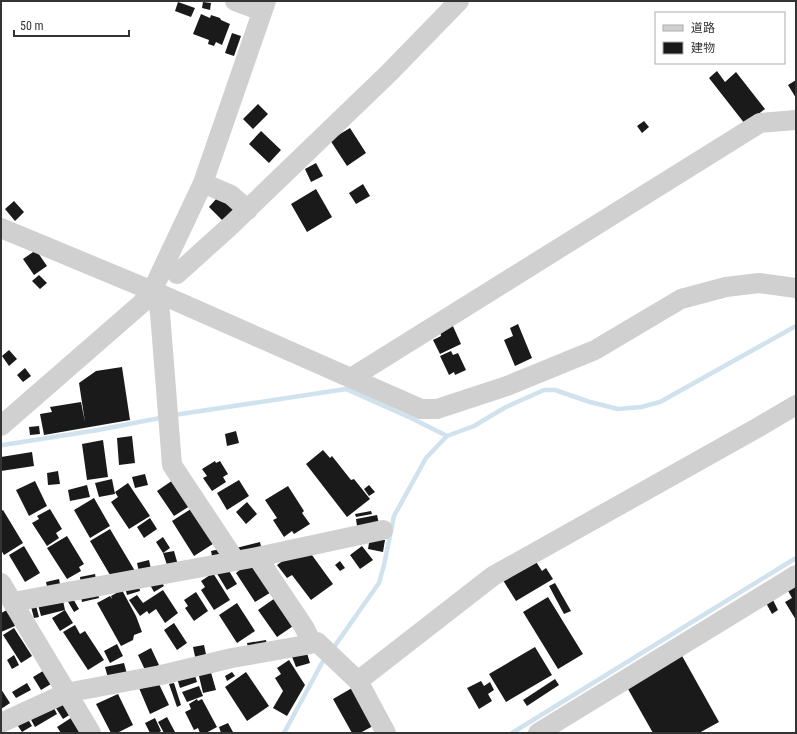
<svg xmlns="http://www.w3.org/2000/svg" width="797" height="734" font-family="'Roboto Condensed','Noto Sans JP',sans-serif">
<style>
.lines{fill:none;stroke-linecap:round;stroke-linejoin:round}
.stream{stroke:#cfe2ee;stroke-width:4.5}
.building{fill:#1a1a1a}
.minor{stroke:#d0d0d0;stroke-width:20}
</style>
<rect width="100%" height="100%" fill="#fff"/>
<g class="lines">
<!-- stream -->
<path class="stream" d="M174 415 346 389 413 419 447 436 474 426 506 407 544 390H555L590 402 618 409 641 407 660 402 796 326
M3 445 98 430 160 418
M334 647 379 583 384 565 394 516 426 458 447 436
M284 733 323 661
M512 733 796 558"/>
</g>
<!-- building -->
<path class="building" d="M178 2 195 8 191 17 175 11Z
M203 2 211 3 210 10 202 8Z
M201 14 210 18 211 15 220 18 221 20 230 24 222 45 216 42 214 46 208 44 209 40 193 34Z
M232 33 241 36 234 56 225 53Z
M717 71 725 82 736 72 765 109 745 124 709 78Z
M796 80V98L788 85Z
M258 104 268 114 253 129 243 119Z
M644 121 649 127 642 133 637 126Z
M350 128 366 153 347 166 330 140Z
M261 131 281 150 269 163 249 144Z
M316 163 323 176 311 182 305 169Z
M363 184 370 196 356 204 349 193Z
M316 189 332 217 307 232 291 204Z
M217 198 223 199 236 210 222 220 209 207Z
M14 201 24 212 15 221 5 209Z
M36 250 47 266 34 275 23 259Z
M39 275 47 283 40 289 32 281Z
M452 324 461 344 440 354 433 340 441 336 440 330Z
M518 324 532 358 515 366 504 340 513 336 510 328Z
M9 350 17 359 9 366 2 356Z
M451 351 453 355 458 353 466 370 455 375 454 372 449 375 440 356Z
M122 367 130 420 44 435 40 414 52 412 50 407 81 402 85 422 79 383 96 371Z
M25 368 31 376 23 382 17 375Z
M39 426 40 434 30 435 29 427Z
M236 431 239 443 227 446 225 434Z
M132 436 135 463 119 465 117 438Z
M103 440 108 477 87 480 82 444Z
M323 450 330 458 332 456 351 480 354 479 370 499 347 517 306 464Z
M32 452 34 466 1 471V457Z
M215 461 216 463 220 461 228 474 223 477 226 482 212 491 203 478 207 476 202 469Z
M58 471 60 484 48 485 47 473Z
M145 474 148 485 135 488 132 477Z
M176 478 193 504 174 516 157 491Z
M112 479 115 494 99 497 95 483Z
M239 480 249 496 227 510 217 493Z
M35 481 47 506 29 516 16 490Z
M128 483 150 516 129 529 111 502 118 497 115 492Z
M87 485 90 497 70 501 68 490Z
M369 485 375 492 369 496 364 489Z
M288 486 304 511 302 513 310 524 294 534 292 531 284 537 273 520 277 518 265 500Z
M94 498 110 526 90 538 74 510Z
M247 502 257 514 246 524 236 512Z
M194 507 216 542 194 556 172 521Z
M50 509 62 529 56 533 59 538 47 546 32 523 39 519 37 516Z
M3 510 23 543 4 555 1 550V511Z
M371 511 372 514 356 517 355 514Z
M377 515 380 528 358 533 356 519Z
M150 518 157 529 144 538 137 527Z
M110 529 135 571 110 575 90 541Z
M67 536 84 564 79 567 81 571 67 579 47 548Z
M163 537 170 548 163 553 156 542Z
M370 537 385 540 383 552 368 549Z
M260 542 262 551 238 557 236 548Z
M24 546 40 573 25 582 9 555Z
M362 546 373 560 360 569 350 555Z
M220 549 222 559 213 561 211 551Z
M174 551 178 565 168 568 163 553Z
M297 551H309L333 584 311 600 292 575 287 578 277 565Z
M533 557 542 571 546 568 553 579 516 601 501 577Z
M253 559 273 591 255 602 236 573Z
M149 560 151 569 139 572 137 563Z
M340 561 345 568 340 571 335 565Z
M226 566 237 584 227 590 216 572Z
M213 573 230 600 214 610 201 590 205 587 201 581Z
M95 574 97 584 81 586 80 577Z
M159 578 164 586 154 592 149 583Z
M59 579 61 589 48 591 46 582Z
M138 581 140 591 127 595 124 584Z
M555 583 571 611 564 614 549 586Z
M796 583V620L785 602 792 598 787 589Z
M97 588 99 598 82 602 80 592Z
M122 590 136 616 142 632 134 635 133 640 121 646 97 603 110 596 112 599 111 596Z
M163 590 178 613 165 623 156 609 149 614 147 611 140 616 129 600 137 595 143 603Z
M196 592 208 611 194 621 185 608 188 606 184 600Z
M62 596 65 610 73 623 60 631 52 618 65 610 41 616 37 601Z
M278 596 296 624 277 637 258 610Z
M72 597 79 609 74 612 67 600Z
M548 597 583 654 558 669 523 612Z
M773 600 778 610 772 614 766 603Z
M35 602 39 617 34 618 30 603Z
M237 603 255 631 237 643 219 615Z
M9 609 15 626 1 632V613Z
M174 623 187 643 177 650 164 630Z
M75 625 80 634 85 631 104 660 88 670 63 632Z
M14 628 32 656 21 663 3 635Z
M266 640 268 650 249 652 247 643Z
M117 644 123 656 110 663 104 651Z
M204 645 207 659 196 661 193 647Z
M535 647 552 675 506 702 489 674Z
M151 648 159 665 146 672 138 655Z
M306 650 310 663 296 667 291 654Z
M681 654 719 722 699 733H653L628 689Z
M14 655 19 665 12 669 7 660Z
M289 660 305 685 287 716 273 708 283 691 275 678 281 674 277 668Z
M124 663 127 674 108 678 105 667Z
M193 669 197 682 180 688 176 675Z
M210 669 216 690 203 693 198 672Z
M43 671 51 684 41 690 33 677Z
M232 672 235 676 227 681 225 676Z
M246 672 269 706 247 721 225 687Z
M555 679 559 685 527 706 523 700Z
M481 681 484 686 490 682 494 690 488 694 492 701 479 709 467 688Z
M27 683 31 690 16 698 12 692Z
M174 683 181 705 177 707 169 684Z
M159 684 169 705 150 714 139 688Z
M199 686 203 696 187 702 182 692Z
M352 688 373 726 360 733H352L333 699Z
M1 689 10 703 1 709Z
M118 694 133 725 117 733H111L96 704Z
M65 699 74 712 63 719 54 705Z
M197 699 198 701 202 699 217 727 206 733H200L198 728 194 730 185 712 191 709 189 704Z
M52 704 57 714 35 727 29 716Z
M25 714 32 726 22 732 14 720Z
M74 716 85 733H61L57 727Z
M167 717 175 732 172 733H164L158 722Z
M155 718 161 731 158 733H150L145 723Z
M228 723 233 732 221 733 219 727Z"/>
<g class="lines">
<!-- minor -->
<path class="minor" d="M235 1 262 11
M203 183 231 195 248 210
M1 228 167 297 421 409H437L507 386 595 350 681 299 726 287 759 283 796 288
M177 274 228 228 389 73 459 1
M159 307 160 313 172 465 235 560
M351 378 760 123 796 120
M1 426 141 304 152 291 203 183 266 1
M257 557 304 627 312 643
M1 583 91 733
M13 602 257 557 383 530
M358 681 493 576 757 428 796 405
M1 723 66 693 71 692 161 675 232 658 306 645 317 642 358 681 386 733
M538 733 780 585 796 575"/>
</g>
<!-- border -->
<rect width="797" height="734" fill="none" stroke="#333333" stroke-width="4"/>
<!-- legend -->
<rect x="655" y="12" width="130" height="52" fill="#ffffff" stroke="#adadad"/>
<rect x="663" y="25" width="20" height="6" fill="#d0d0d0" stroke="#adadad"/>
<text x="691" y="32" font-size="12" fill="#333333">道路</text>
<rect x="663" y="42" width="20" height="12" fill="#1a1a1a" stroke="#adadad"/>
<text x="691" y="52" font-size="12" fill="#333333">建物</text>
<!-- scale -->
<path d="M14 30v6h115v-6" fill="none" stroke="#333333" stroke-width="2"/>
<text x="20" y="30" font-size="12" fill="#333333" stroke="#ffffff" stroke-width="3" paint-order="stroke">50 m</text>
</svg>
